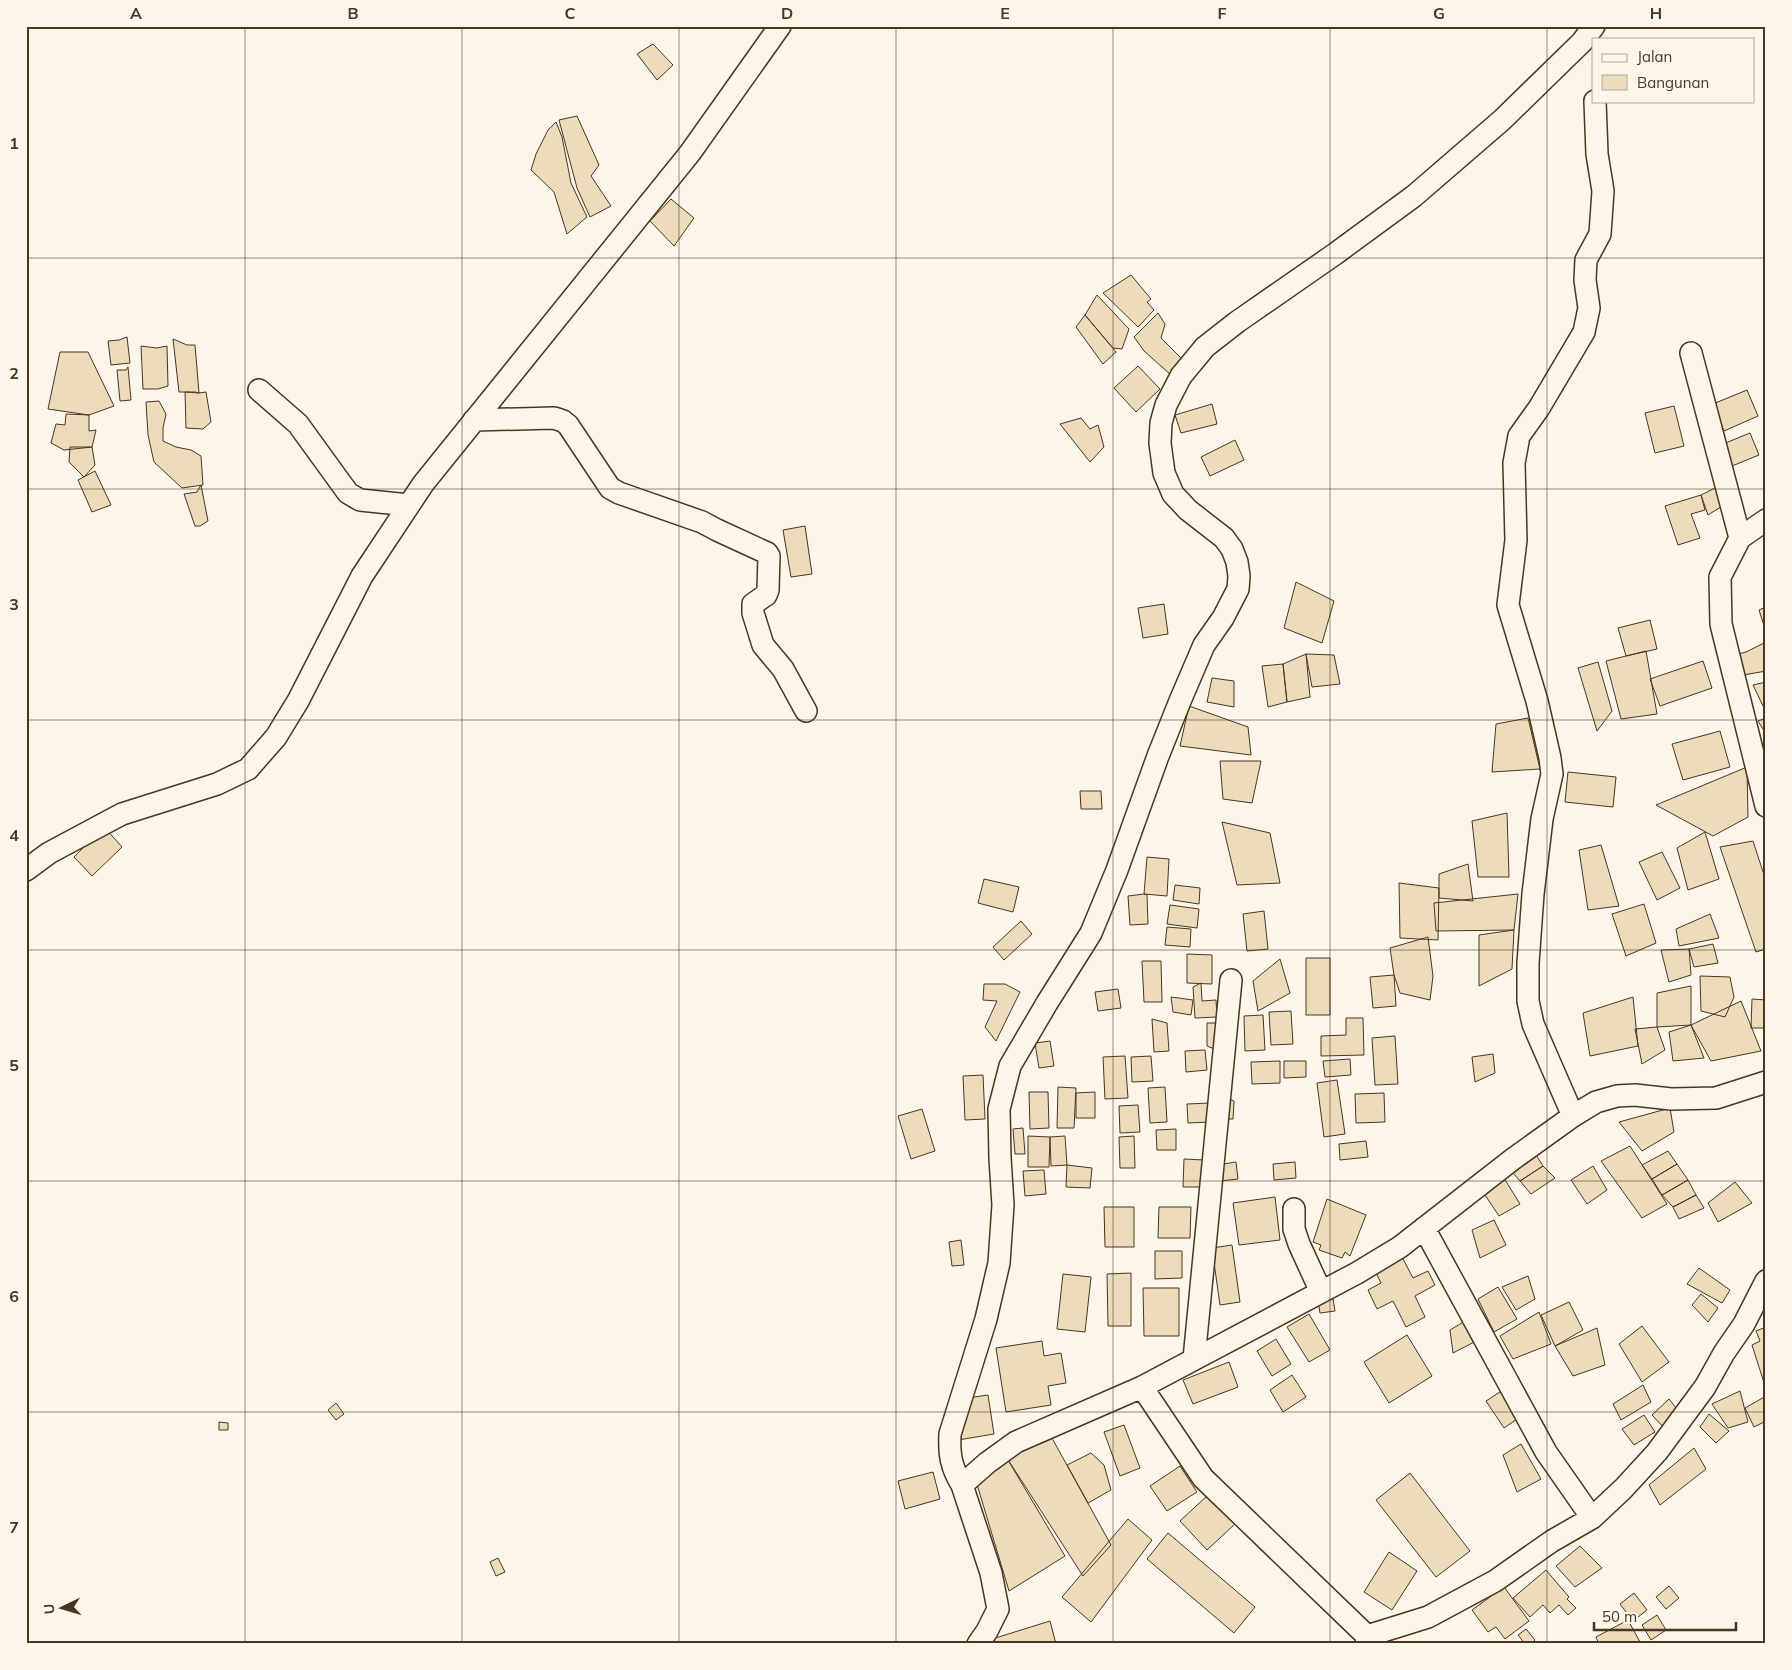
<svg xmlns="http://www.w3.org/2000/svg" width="1792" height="1670" font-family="Mulish,sans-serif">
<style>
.building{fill:#ecdcbc;stroke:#4a3520}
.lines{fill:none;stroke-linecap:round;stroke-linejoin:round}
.minor-casing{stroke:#4a3520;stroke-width:24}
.minor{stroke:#fbf6e9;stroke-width:21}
.grid{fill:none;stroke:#4a3520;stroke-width:1;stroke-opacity:0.55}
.neatline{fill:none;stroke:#4a3520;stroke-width:2}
.grid-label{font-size:16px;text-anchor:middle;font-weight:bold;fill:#4a3520}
</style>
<rect width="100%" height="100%" fill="#fbf6e9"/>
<!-- building -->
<path class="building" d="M653 44 673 65 657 80 637 54Z
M577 116 599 165 591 176 611 206 590 217 577 188 559 120Z
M556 122 562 137 571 183 587 217 567 234 554 192 531 170 536 154 548 130Z
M671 199 694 218 674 246 650 221Z
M1131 275 1151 299 1147 302 1154 310 1138 327 1103 293Z
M1097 295 1129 329 1122 349 1113 348 1085 315Z
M1158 313 1165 324 1161 338 1181 358 1171 375 1144 351 1134 337Z
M1085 315 1116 352 1103 364 1076 327Z
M127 337 130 363 111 365 108 341 119 340Z
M173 339 187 345H195L199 393 195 392H179Z
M141 346 157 348 167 346 168 386 158 389H143Z
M60 352H88L114 406 89 415 48 409Z
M1138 366 1160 389 1136 412 1114 388Z
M128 367 131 400 120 401 117 370H126Z
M1747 390 1758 416 1724 431 1713 404Z
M185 392 199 393 206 392 211 422 203 429 186 428Z
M159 401 166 414 163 428V441L176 447 191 450 201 456 203 485 182 488 154 462 148 435 146 402Z
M1212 404 1217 424 1181 433 1175 415Z
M1674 406 1684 446 1655 453 1645 413Z
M66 414 89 415V431L96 430 92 447 64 450 51 443 56 424 65 425Z
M1081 418 1090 429 1098 425 1104 447 1090 462 1060 424Z
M1750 433 1759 455 1732 466 1723 444Z
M1235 440 1244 460 1210 476 1201 457Z
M70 447H92L95 465 84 477 69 462Z
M95 471 111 505 92 512 78 480Z
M201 485 208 521 200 526H195L184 494 197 492Z
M1719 486 1724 505 1708 515 1701 495Z
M1701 495 1705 510 1691 514 1700 538 1678 545 1665 506Z
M805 526 812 574 791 577 783 530Z
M1296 582 1334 601 1322 643 1284 628Z
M1164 604 1168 634 1143 638 1138 608Z
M1766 607V632L1759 610Z
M1650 620 1657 649 1626 656 1618 628Z
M1766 642V671L1738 676 1735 655 1746 652Z
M1646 651 1657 714 1621 719 1606 661Z
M1306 654 1334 655 1340 684 1312 687Z
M1306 654 1310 697 1287 702 1283 664Z
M1703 661 1712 688 1660 706 1650 679Z
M1598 662 1612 711 1597 731 1578 668Z
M1283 664 1287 702 1268 707 1262 666Z
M1212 678 1234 681V707L1207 702Z
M1766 682V710H1765L1753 685Z
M1189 706 1248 727 1251 755 1180 746Z
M1528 718 1540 769 1492 772 1496 724Z
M1766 718V734L1758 721Z
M1720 731 1730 767 1683 780 1672 744Z
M1220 761H1261L1252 803 1223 799Z
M1747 767 1748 817 1713 836 1656 805Z
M1568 772 1616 777 1613 807 1565 802Z
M1080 791H1101L1102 809H1081Z
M1507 813 1509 877H1478L1472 821Z
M1222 822 1270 833 1280 883 1237 885Z
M104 827 122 847 92 876 74 857Z
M1705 832 1719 879 1688 890 1677 848Z
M1753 841 1766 881V949L1756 952 1720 847Z
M1601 845 1619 906 1588 910 1579 850Z
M1662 852 1680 888 1657 900 1639 862Z
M1147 857 1169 859 1167 896 1144 894Z
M1468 864 1473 901 1439 898V874Z
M984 879 1019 887 1013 912 978 903Z
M1399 883 1439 888 1438 940 1400 938Z
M1175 885 1200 888 1199 904 1173 900Z
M1144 894 1147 895 1148 924 1130 925 1128 896Z
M1518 894 1514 930 1436 931 1434 903Z
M1644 904 1656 943 1626 956 1612 914Z
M1170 905 1199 909 1197 928 1167 924Z
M1264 911 1268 949 1247 951 1243 914Z
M1710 914 1719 938 1679 946 1676 929Z
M1021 921 1032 934 1004 960 993 947Z
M1167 927 1191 929 1190 947 1165 945Z
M1514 930 1512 969 1479 986V935Z
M1428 937 1433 976 1430 1000 1400 993 1394 975 1390 948Z
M1713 944 1718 963 1694 967 1689 949Z
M1689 949 1691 975 1669 982 1661 950Z
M1187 954 1212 955V984L1187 983Z
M1306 958H1330V1015H1306Z
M1280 959 1290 993 1258 1011 1253 981Z
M1142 961H1161L1162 1002H1144Z
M1394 975 1396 1006 1373 1008 1370 977Z
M1700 976 1730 977 1734 997 1725 1017 1701 1011Z
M1201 983 1202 1001 1216 1000 1217 1017 1195 1018 1193 987Z
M984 984H1005L1020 992 996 1041 985 1027 997 1001 983 1000Z
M1691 986V1025L1657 1027V993Z
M1118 989 1121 1008 1098 1011 1095 992Z
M1171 997 1193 1000 1191 1015 1173 1012Z
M1633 997 1638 1046 1590 1056 1583 1013Z
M1752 999 1766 1000V1028H1751Z
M1741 1001 1761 1051 1711 1061 1691 1025Z
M1291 1011 1293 1044 1271 1045 1269 1012Z
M1263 1015 1265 1050 1245 1051 1244 1016Z
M1346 1018H1363L1364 1055 1321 1056V1036L1346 1035Z
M1152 1019 1167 1023 1169 1051 1154 1052Z
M1207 1023H1219V1051L1207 1046Z
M1691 1025 1704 1058 1673 1061 1669 1032Z
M1657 1027 1665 1050 1642 1064 1635 1029Z
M1395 1036 1398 1084 1375 1085 1372 1038Z
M1050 1041 1054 1066 1039 1068 1035 1043Z
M1205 1050 1207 1070 1186 1072 1185 1051Z
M1493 1054 1495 1073 1475 1082 1472 1057Z
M1125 1056 1128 1098 1105 1099 1103 1057Z
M1151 1056 1153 1081 1132 1082 1131 1057Z
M1350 1059 1351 1075 1325 1077 1323 1061Z
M1280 1061V1083L1252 1084 1251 1062Z
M1284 1061H1306V1077L1284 1078Z
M983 1075 985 1119 965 1120 963 1076Z
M1337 1080 1345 1134 1324 1137 1317 1083Z
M1058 1087 1076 1088 1074 1128H1057Z
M1165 1087 1167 1122 1150 1123 1148 1088Z
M1029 1092H1048L1049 1128 1030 1129Z
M1095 1092V1118H1076V1093Z
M1384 1093 1385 1122 1356 1123 1355 1094Z
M1223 1097 1234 1101 1233 1119H1222Z
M1210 1103 1211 1122 1188 1123 1187 1104Z
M1138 1105 1140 1132 1120 1133 1119 1106Z
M1670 1108 1674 1132 1642 1151 1619 1122Z
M922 1109 935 1151 911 1159 898 1116Z
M1023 1128 1025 1154H1015L1013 1129Z
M1176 1129V1150H1157L1156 1130Z
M1028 1136 1050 1137 1049 1167H1028Z
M1065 1136 1067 1165 1051 1166 1050 1137Z
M1134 1136 1135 1168H1120L1119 1137Z
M1366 1141 1368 1157 1340 1160 1339 1144Z
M1630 1146 1667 1204 1642 1218 1601 1161Z
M1533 1150 1543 1166 1520 1181 1506 1165Z
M1668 1151 1677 1164 1652 1179 1642 1165Z
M1184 1159 1204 1160 1203 1187H1183Z
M1236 1162 1238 1179 1220 1181 1217 1165Z
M1295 1162 1296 1178 1274 1180 1273 1164Z
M1677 1164 1688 1180 1662 1195 1652 1179Z
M1067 1165 1092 1168 1090 1188 1066 1187Z
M1543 1166 1555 1178 1531 1194 1520 1181Z
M1593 1166 1607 1190 1587 1204 1571 1180Z
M1044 1170 1046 1194 1025 1196 1023 1171Z
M1499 1170 1520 1204 1499 1216 1479 1186Z
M1688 1180 1696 1195 1673 1207 1662 1195Z
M1735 1182 1752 1203 1718 1222 1708 1203Z
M1696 1195 1704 1208 1679 1219 1673 1207Z
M1275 1197 1280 1240 1239 1245 1233 1203Z
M1327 1199 1366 1215 1350 1256 1345 1252 1342 1258 1319 1250 1321 1245 1313 1242Z
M1104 1207H1134V1247H1105Z
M1159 1207H1191L1190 1238H1158Z
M1494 1220 1506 1245 1480 1258 1472 1230Z
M961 1240 964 1265 952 1266 949 1242Z
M1232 1245 1240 1302 1220 1305 1212 1248Z
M1155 1251H1182V1278L1155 1279Z
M1401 1255 1413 1278 1428 1271 1435 1285 1415 1296 1425 1317 1406 1327 1393 1301 1377 1309 1368 1290 1381 1283 1374 1269Z
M1699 1268 1730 1290 1722 1303 1687 1284Z
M1131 1273V1326H1108L1107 1274Z
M1063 1274 1091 1277 1085 1332 1057 1329Z
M1528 1276 1535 1299 1516 1310 1502 1287Z
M1498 1287 1517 1319 1494 1332 1478 1299Z
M1143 1288H1179V1336H1144Z
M1701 1294 1718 1308 1708 1322 1692 1305Z
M1333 1299 1335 1311 1320 1313 1318 1301Z
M1569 1302 1583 1330 1555 1346 1541 1315Z
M1539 1312 1551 1344 1513 1359 1500 1336Z
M1309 1314 1330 1350 1309 1362 1287 1327Z
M1470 1318 1480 1339 1453 1353 1450 1330Z
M1642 1326 1669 1362 1642 1382 1619 1344Z
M1766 1327V1385L1765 1386 1752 1345 1760 1341 1756 1331Z
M1597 1328 1605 1365 1573 1376 1555 1346Z
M1407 1335 1432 1376 1389 1403 1364 1362Z
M1276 1339 1291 1364 1272 1376 1257 1351Z
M1042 1341 1044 1356 1061 1353 1066 1383 1048 1386 1051 1405 1006 1412 996 1348Z
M1229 1362 1238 1387 1193 1404 1183 1380Z
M1292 1375 1306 1397 1283 1412 1270 1390Z
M1643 1385 1651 1402 1621 1420 1613 1404Z
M1503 1390 1520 1417 1504 1428 1486 1401Z
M1740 1391 1748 1422 1728 1428 1712 1404Z
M988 1395 994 1434 958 1440 967 1398Z
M1766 1396V1421L1754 1427 1745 1408Z
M1669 1399 1681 1414 1665 1429 1652 1415Z
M336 1403 344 1414 336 1420 328 1410Z
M1709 1414 1729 1431 1716 1443 1700 1427Z
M1644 1415 1655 1432 1634 1445 1622 1429Z
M219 1422 228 1423V1430H219Z
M1124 1425 1140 1468 1120 1476 1104 1432Z
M1047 1429 1111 1545 1083 1576 1005 1455Z
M1521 1444 1541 1479 1517 1492 1503 1455Z
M1694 1448 1706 1469 1660 1505 1649 1485Z
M1091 1453 1104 1465 1111 1490 1088 1503 1067 1465Z
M1005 1455 1065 1556 1009 1591 976 1481Z
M1180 1466 1197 1492 1167 1511 1150 1486Z
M933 1472 940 1499 905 1509 898 1481Z
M1410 1473 1470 1551 1436 1577 1376 1500Z
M1208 1495 1235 1524 1207 1550 1180 1521Z
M1128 1519 1152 1540 1091 1622 1062 1597Z
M1168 1533 1255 1607 1234 1633 1147 1559Z
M1580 1546 1602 1568 1575 1587 1556 1566Z
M1389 1552 1417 1571 1392 1610 1364 1592Z
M498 1558 505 1572 496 1576 490 1562Z
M1546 1570 1569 1597 1567 1599 1576 1608 1568 1615 1559 1605 1550 1613 1543 1605 1530 1617 1513 1598Z
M1669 1586 1679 1598 1666 1609 1656 1597Z
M1504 1587 1529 1621 1505 1639 1496 1627 1488 1632 1472 1610Z
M1634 1593 1647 1610 1633 1621 1620 1604Z
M1657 1615 1666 1630 1651 1640 1642 1625Z
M1628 1620 1640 1642 1599 1644 1596 1637Z
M1050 1621 1056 1644H990L989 1640Z
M1526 1629 1535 1640 1531 1644H1525L1518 1635Z"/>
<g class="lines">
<defs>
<path id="minor" d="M1691 353 1740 538
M259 390 298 424 348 493 360 500 409 505
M474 420 554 418 563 421 568 425 610 488 619 493 702 522 717 530 767 553 769 556 768 590 766 595 753 604V613L763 645 783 669 806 711
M1766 520 1740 538 1720 577 1721 624 1766 806
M26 870 49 853 122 814 217 784 248 769 276 737 298 701 362 576 423 484 690 153 780 26
M1573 1116 1533 1024 1528 1001V963L1533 894 1542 819 1552 774 1550 758 1537 701 1508 605 1516 540 1514 463 1519 436 1539 408 1584 332 1589 308 1585 280 1586 260 1600 234 1603 191 1597 154 1595 101
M1294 1209V1229L1299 1244 1321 1292
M1424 1228 1546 1452 1592 1518
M1194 1359 1231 980
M1142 1387 1203 1478 1367 1636
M962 1485C951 1467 949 1455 950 1434L986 1319 999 1263 1003 1205 1000 1158 999 1109 1010 1066 1047 1003 1091 933 1117 870 1158 756 1180 701 1204 645 1223 618 1238 589 1239 576 1237 562 1232 549 1224 538 1188 510 1173 494 1164 473 1160 443 1161 423 1166 405 1181 376 1205 347 1237 322 1335 254 1414 196 1502 120 1582 42 1594 26
M978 1644 987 1631 998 1609 991 1573 962 1485 987 1463 1016 1442 1142 1387 1357 1273 1400 1247 1513 1159 1573 1116 1596 1102 1617 1096 1635 1095 1671 1099 1716 1098 1766 1082
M1366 1644 1367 1636 1428 1617 1495 1581 1552 1541 1592 1518 1623 1489 1657 1452 1705 1387 1724 1353 1744 1324 1766 1281"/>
</defs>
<!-- minor casing -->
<use href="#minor" class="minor-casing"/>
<!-- minor -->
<use href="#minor" class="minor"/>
</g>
<!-- grid -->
<path class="grid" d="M245 26V1644M462 26V1644M679 26V1644M896 26V1644M1113 26V1644M1330 26V1644M1547 26V1644M26 258H1766M26 489H1766M26 720H1766M26 950H1766M26 1181H1766M26 1412H1766"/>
<!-- border -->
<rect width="1792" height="1670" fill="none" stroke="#fbf6e9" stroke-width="55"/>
<!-- legend -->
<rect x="1592" y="38" width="162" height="65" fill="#fbf6e9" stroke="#b4a999"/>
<rect x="1602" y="54" width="25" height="8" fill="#fbf6e9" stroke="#b4a999"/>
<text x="1637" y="62" font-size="15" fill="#4a3520">Jalan</text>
<rect x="1602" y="75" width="25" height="15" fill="#ecdcbc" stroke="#b4a999"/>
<text x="1637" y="88" font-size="15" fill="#4a3520">Bangunan</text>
<!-- north arrow -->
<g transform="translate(62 1608) rotate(265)" stroke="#fbf6e9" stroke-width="4" paint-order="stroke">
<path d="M0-4L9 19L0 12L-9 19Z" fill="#4a3520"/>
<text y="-8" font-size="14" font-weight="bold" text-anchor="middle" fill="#4a3520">U</text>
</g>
<!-- scale -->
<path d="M1594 1622v8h142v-8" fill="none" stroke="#4a3520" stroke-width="2.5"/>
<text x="1602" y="1622" font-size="15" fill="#4a3520" stroke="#fbf6e9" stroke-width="4" paint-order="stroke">50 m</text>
<rect x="28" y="28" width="1736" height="1614" class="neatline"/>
<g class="grid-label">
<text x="136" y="19">A</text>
<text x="353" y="19">B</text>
<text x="570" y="19">C</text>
<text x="787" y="19">D</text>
<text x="1005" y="19">E</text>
<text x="1222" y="19">F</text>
<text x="1439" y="19">G</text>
<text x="1656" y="19">H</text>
<text x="14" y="149">1</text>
<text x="14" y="379">2</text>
<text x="14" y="610">3</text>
<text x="14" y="841">4</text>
<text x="14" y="1071">5</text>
<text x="14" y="1302">6</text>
<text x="14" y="1533">7</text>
</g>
</svg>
